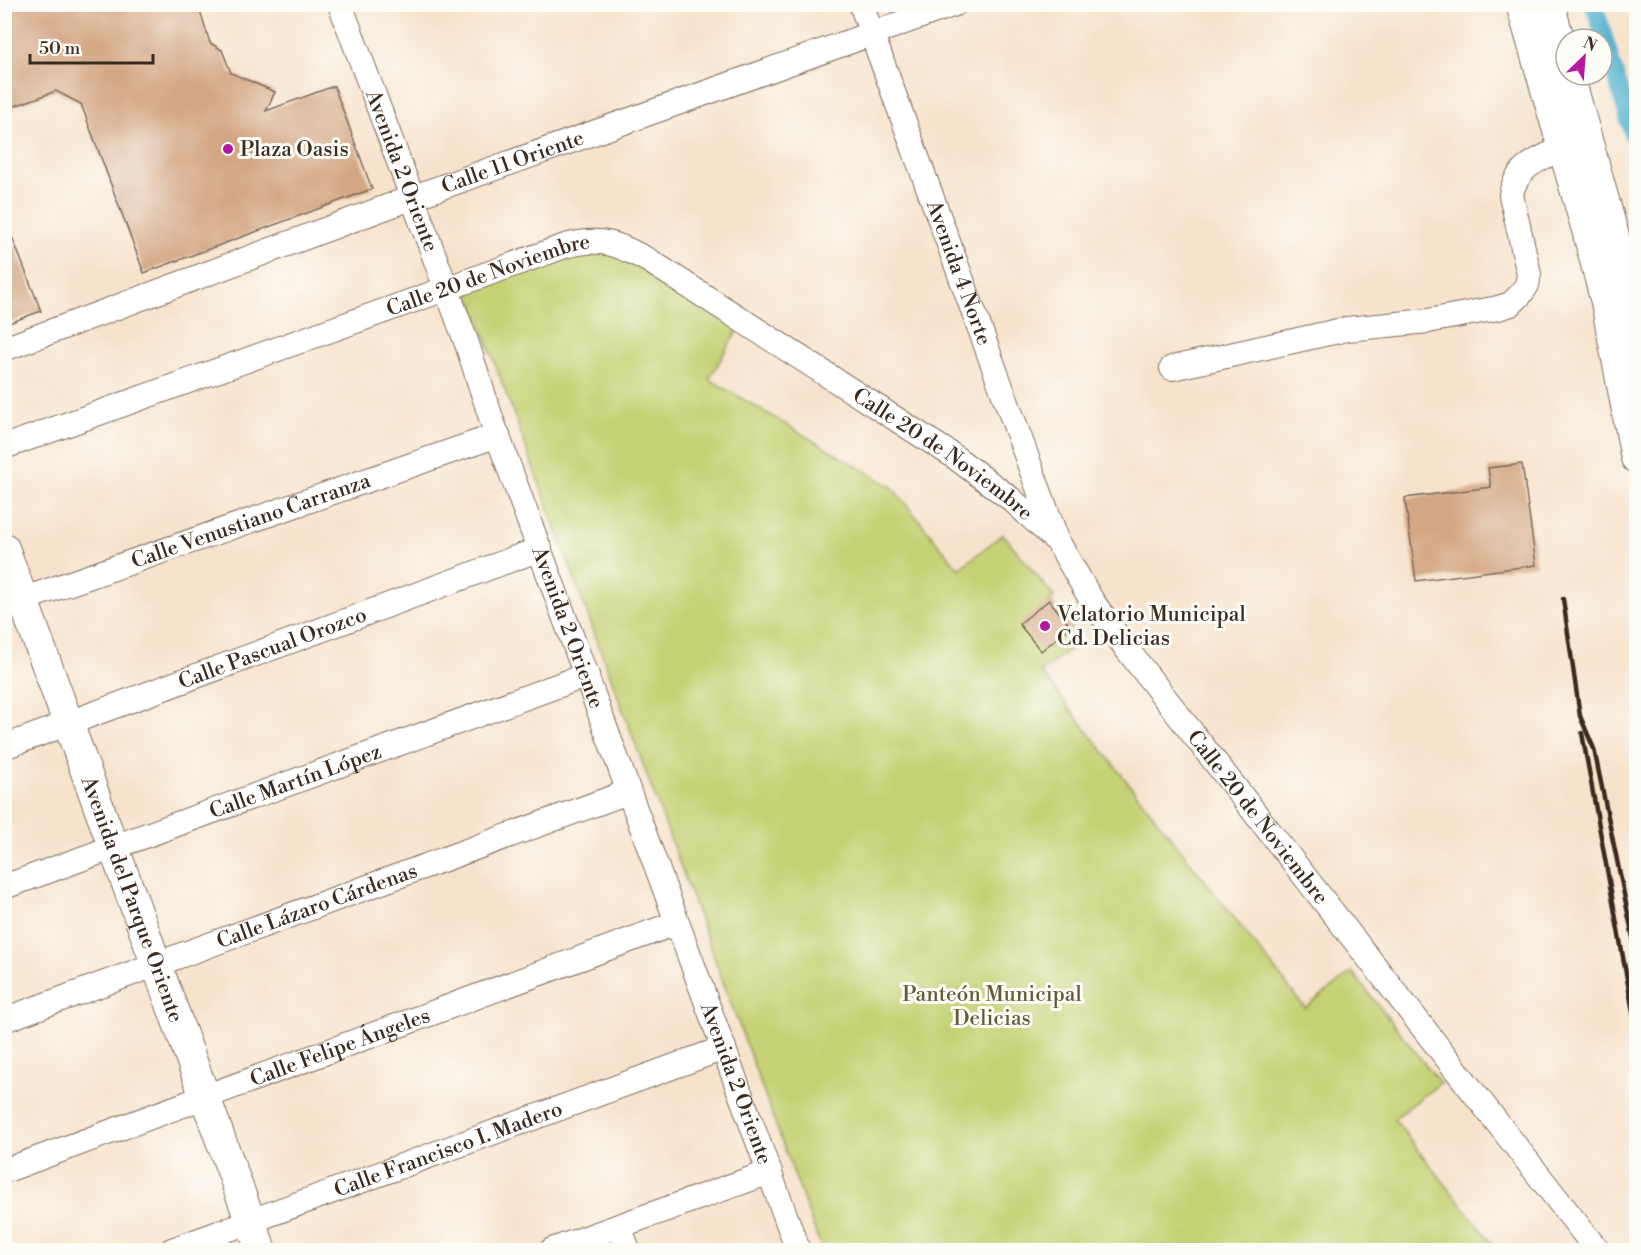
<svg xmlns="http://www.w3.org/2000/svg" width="1641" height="1255" font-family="'Libre Bodoni',serif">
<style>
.green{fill:#c4d274;stroke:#807e49;stroke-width:1.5}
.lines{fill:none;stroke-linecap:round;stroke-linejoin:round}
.canal{stroke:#4fb1ce;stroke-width:18}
.building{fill:#d4a784}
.minor-casing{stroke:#7d6b5b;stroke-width:26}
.major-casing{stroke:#7d6b5b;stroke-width:32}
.minor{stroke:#fff;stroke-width:24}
.major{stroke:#fff;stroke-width:30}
.rail{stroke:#3b2a1e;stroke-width:4.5}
.poi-dot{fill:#b5179e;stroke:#fdfcf7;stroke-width:2}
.labels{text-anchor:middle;stroke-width:6;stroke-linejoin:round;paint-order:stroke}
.poi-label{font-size:21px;fill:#3b2a1e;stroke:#fdfcf7;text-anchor:start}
.street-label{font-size:21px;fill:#3b2a1e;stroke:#fdfcf7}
.park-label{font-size:21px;fill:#645c38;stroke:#fdfcf7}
</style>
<rect width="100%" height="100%" fill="#fdfcf7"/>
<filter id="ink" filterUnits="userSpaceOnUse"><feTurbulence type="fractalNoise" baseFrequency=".0167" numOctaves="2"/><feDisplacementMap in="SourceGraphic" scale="12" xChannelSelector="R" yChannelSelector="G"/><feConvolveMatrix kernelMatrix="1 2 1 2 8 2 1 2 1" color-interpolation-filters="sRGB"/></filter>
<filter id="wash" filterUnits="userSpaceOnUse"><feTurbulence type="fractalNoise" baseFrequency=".008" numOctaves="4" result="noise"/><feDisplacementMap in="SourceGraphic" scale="24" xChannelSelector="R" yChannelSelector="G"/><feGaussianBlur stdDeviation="1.35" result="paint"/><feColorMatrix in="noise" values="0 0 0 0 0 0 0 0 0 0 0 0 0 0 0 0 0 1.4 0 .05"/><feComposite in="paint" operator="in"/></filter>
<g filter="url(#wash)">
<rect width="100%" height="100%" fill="#f7e3cc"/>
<!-- green -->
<path class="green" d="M597 243 739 328 709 379 892 487 959 569 1003 534 1054 597 1050 601 1072 629 1067 633 1076 644 1041 672 1305 1008 1352 972 1440 1083 1394 1119 1497 1250H822L468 290Z"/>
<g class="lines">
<!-- canal -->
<path class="canal" d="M1594 4 1636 144"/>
</g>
<g id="blocks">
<!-- building -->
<path class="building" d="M4 4H198L210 43 222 50 231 73 275 92 266 111 334 86 372 189 144 273 81 104 56 91 4 110Z
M4 216 41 311 4 325Z
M1522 464 1536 565 1416 581 1405 498 1491 487 1488 468Z
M1049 600 1071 627 1041 651 1019 624Z"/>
</g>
</g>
<g filter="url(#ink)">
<use href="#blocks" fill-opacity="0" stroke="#7d6b5b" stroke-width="1.5"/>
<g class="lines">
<defs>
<g id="minor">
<path id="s1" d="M340 4 467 344 492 421 798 1250"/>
<path id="s2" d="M861 4 1056 537"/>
<path id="s3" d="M4 349 411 198 955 4"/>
<path d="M1172 368 1347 329 1428 321 1498 308 1511 304 1520 295 1527 285 1529 274 1511 195C1516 167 1539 159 1563 148"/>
<path id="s4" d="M4 447 565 246C601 236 617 244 648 260L952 455 1011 499 1058 542 1092 601 1129 652 1597 1250"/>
<path id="s5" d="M4 606 498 435"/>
<path id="s6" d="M4 747 540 549"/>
<path id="s7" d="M4 887 587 675"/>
<path id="s8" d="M4 1020 628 792"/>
<path id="s9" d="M4 1171 676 923"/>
<path d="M619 1226 628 1250"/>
<path id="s10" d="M172 1250 724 1048"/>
<path d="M552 1250 770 1172"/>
</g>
<g id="major">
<path d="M1521 4 1587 230 1606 302 1636 458"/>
<path d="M1549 4 1566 63"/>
<path d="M1569 75 1621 261 1636 327"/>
<path id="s11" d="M4 548 261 1250"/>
</g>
</defs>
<!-- minor casing -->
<use href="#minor" class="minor-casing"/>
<!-- major casing -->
<use href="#major" class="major-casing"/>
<!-- minor -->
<use href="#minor" class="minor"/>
<!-- major -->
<use href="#major" class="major"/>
<!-- rail -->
<path class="rail" d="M1563 599 1580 716 1594 749 1636 952
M1582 733 1636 1028"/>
</g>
</g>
<!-- markers -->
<g class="poi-dot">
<circle cx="228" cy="149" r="6"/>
<circle cx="1045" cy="626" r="6"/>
</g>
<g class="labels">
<!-- poi labels -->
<g class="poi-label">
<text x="240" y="156">Plaza Oasis</text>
<text x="1057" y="621">Velatorio Municipal<tspan x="1057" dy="24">Cd. Delicias</tspan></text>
</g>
<!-- street labels -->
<g class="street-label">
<text dy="7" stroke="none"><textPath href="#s3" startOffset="542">Calle 11 Oriente</textPath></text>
<text dy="7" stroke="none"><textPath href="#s1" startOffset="178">Avenida 2 Oriente</textPath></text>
<text dy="7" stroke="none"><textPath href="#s2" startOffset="286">Avenida 4 Norte</textPath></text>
<text dy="7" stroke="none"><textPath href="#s4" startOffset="514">Calle 20 de Noviembre</textPath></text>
<text dy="7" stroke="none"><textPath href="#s4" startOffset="1036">Calle 20 de Noviembre</textPath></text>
<text dy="7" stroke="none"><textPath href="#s5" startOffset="261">Calle Venustiano Carranza</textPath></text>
<text dy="7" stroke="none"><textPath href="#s1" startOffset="664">Avenida 2 Oriente</textPath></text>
<text dy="7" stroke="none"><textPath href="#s6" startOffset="286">Calle Pascual Orozco</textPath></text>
<text dy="7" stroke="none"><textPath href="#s7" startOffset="310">Calle Martín López</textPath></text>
<text dy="7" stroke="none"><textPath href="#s4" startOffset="1522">Calle 20 de Noviembre</textPath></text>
<text dy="7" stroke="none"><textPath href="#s11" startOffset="374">Avenida del Parque Oriente</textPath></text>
<text dy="7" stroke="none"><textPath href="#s8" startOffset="333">Calle Lázaro Cárdenas</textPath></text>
<text dy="7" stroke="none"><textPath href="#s9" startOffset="358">Calle Felipe Ángeles</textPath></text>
<text dy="7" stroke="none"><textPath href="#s1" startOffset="1150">Avenida 2 Oriente</textPath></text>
<text dy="7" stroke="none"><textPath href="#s10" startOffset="294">Calle Francisco I. Madero</textPath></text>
</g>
<!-- park labels -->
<g class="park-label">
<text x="992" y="1001">Panteón Municipal<tspan x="992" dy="24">Delicias</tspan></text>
</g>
</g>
<!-- margin -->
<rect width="1641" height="1255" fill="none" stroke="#fdfcf7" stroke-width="24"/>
<!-- north arrow -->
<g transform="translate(1584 57) rotate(25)"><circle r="28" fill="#fdfcf7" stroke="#afa8a0" stroke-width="1.5"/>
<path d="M0-4.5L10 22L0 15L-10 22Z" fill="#b5179e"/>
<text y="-9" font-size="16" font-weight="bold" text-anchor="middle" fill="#3b2a1e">N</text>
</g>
<!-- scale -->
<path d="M30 54v9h123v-9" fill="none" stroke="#3b2a1e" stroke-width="3"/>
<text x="39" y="54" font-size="18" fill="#3b2a1e" stroke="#fdfcf7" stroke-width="4.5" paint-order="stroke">50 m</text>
</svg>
